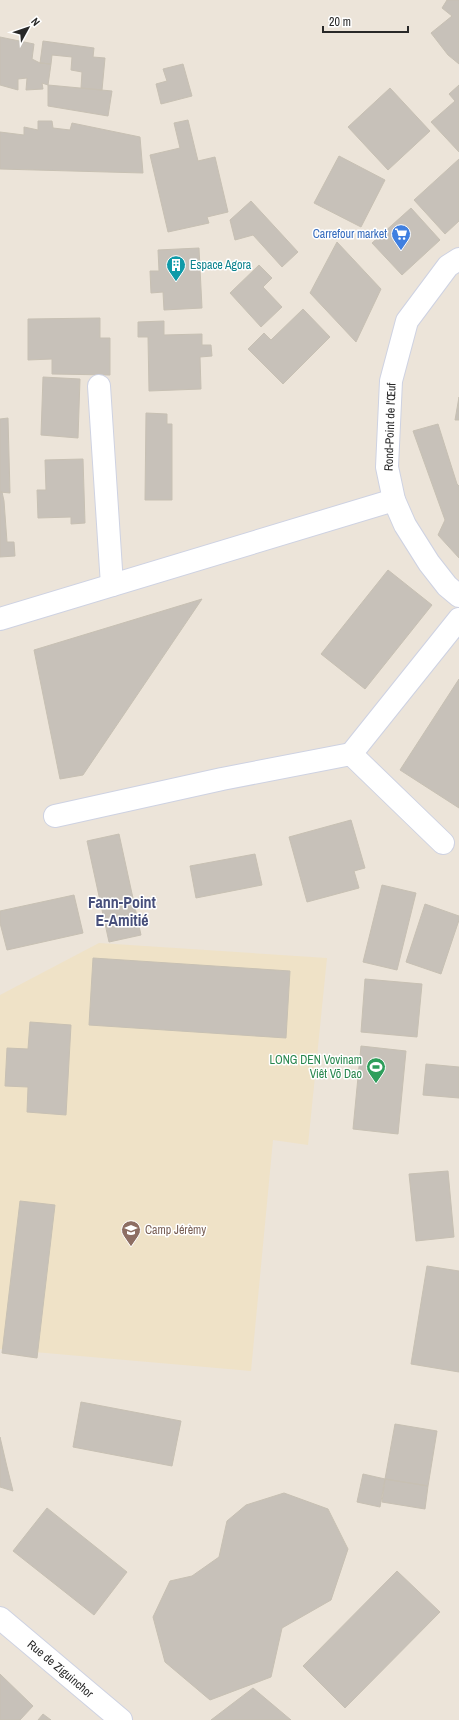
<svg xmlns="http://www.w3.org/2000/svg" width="459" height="1720" font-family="'Archivo Narrow',sans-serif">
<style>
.education{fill:#efe2c7}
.building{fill:#c7c1b9;stroke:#c7c0b3}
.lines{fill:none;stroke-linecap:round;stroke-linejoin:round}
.minor-casing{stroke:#ced2e2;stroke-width:24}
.minor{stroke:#fff;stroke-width:22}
.labels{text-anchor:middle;stroke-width:3;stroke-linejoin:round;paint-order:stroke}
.shop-label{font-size:12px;fill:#366cbe;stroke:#fff;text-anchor:end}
.culture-label{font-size:12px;fill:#0d838f;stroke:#fff;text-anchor:start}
.street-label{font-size:12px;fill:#282828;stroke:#fff}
.leisure-label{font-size:12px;fill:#27864d;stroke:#fff;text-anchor:end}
.education-label{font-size:12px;fill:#785e54;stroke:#fff;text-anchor:start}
.district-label{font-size:16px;font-weight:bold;fill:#474f7b;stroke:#fff}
</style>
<rect width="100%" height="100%" fill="#ece4d9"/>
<!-- education -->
<path class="education" d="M99 943 327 958 308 1145 273 1140 251 1371 0 1349V995Z"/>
<!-- building -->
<path class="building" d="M447 0H459V64L448 55 431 33 452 16 442 8Z
M0 37 34 44 32 59 40 63 51 64 48 85 42 83 43 89 26 90 27 78 18 79V90L0 85Z
M43 41 94 48 93 57 105 58 102 90 81 88 82 72 71 70 72 57 52 55 51 64 40 63Z
M183 64 192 96 161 104 156 84 167 81 163 69Z
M48 85 112 91 108 116 48 106Z
M459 85V152L431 122 455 101 449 94Z
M390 88 430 131 388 170 348 127Z
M188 120 198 161 215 157 228 212 207 217 209 223 168 232 150 155 180 148 174 123Z
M38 121H52L53 128 70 130 72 123 140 137 143 173 0 169V132L24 135V127L38 130Z
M339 156 385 180 361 227 314 203Z
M459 159V221L445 234 414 200Z
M251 201 298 252 282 267 253 235 235 240 230 220Z
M411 208 440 240 402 275 372 243Z
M337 242 381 289 356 342 310 293Z
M199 248 202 308 164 310 163 292 151 293 150 271H159L158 250Z
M259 265 272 278 263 287 282 307 261 327 230 293Z
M303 309 330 337 283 384 248 349 264 333 271 340Z
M100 318V338H110V375L52 374V359L28 360V319Z
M164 321V335L202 334V345H211L212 356 200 357 201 389 149 391 148 337H138V322Z
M43 377 80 379 78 438 41 435Z
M459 397V420H455Z
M146 413 167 414V424H172V500H145Z
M8 418 10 493 0 492V419Z
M438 424 457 484 459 486V558L438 535 445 520 413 431Z
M83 459 85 523 71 524V517L38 518 37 490H46L45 460Z
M0 492H2L4 501 7 542H14L15 556 0 557Z
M388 570 432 605 365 689 321 654Z
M202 599 83 775 60 779 34 650Z
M459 679V808L400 770Z
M351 820 365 868 354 871 359 888 307 902 289 837Z
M119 834 141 935 109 942 87 841Z
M255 854 262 885 196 898 190 866Z
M382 885 416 893 397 970 363 962Z
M74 895 83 933 7 950 0 923V911Z
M425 904 459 916V920L441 974 406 962Z
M93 958 290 971 286 1038 89 1025Z
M365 979 422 984 417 1037 361 1032Z
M30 1022 71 1025 66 1115 27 1112 28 1087 5 1086 7 1048 28 1049Z
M361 1046 406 1051 398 1134 353 1129Z
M426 1064 459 1067V1098L423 1095Z
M448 1171 454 1237 416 1241 409 1174Z
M20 1201 55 1205 37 1358 2 1353Z
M427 1266 459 1271V1372L411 1364Z
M81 1402 181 1421 172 1466 73 1447Z
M395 1424 437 1431 428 1486 385 1479Z
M0 1437 7 1467 13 1491 0 1487Z
M363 1474 385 1479 380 1507 357 1502Z
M385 1479 428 1486 425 1509 382 1502Z
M284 1493 328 1509 348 1549 331 1600 282 1628 271 1677 210 1700 165 1662 153 1617 170 1581 192 1576 219 1557 227 1521 246 1505Z
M47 1508 127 1572 94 1615 13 1551Z
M397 1571 440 1612 345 1708 303 1666Z
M0 1674 33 1706 20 1720H0Z
M253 1688 291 1720H211Z
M43 1714 51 1720H38Z"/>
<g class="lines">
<defs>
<g id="minor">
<path d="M459 259 448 266 407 321 391 381 387 467 394 500 405 525 429 563 447 586 459 596"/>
<path d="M99 386 112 585"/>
<path d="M0 619 394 500"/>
<path d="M351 754 459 619"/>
<path d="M55 816 222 779 351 754 443 843"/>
<path id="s1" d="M0 1618 121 1720"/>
</g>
</defs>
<!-- minor casing -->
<use href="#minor" class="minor-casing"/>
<!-- minor -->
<use href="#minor" class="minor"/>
</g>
<!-- icons -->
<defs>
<symbol id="supermarket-pin" viewBox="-11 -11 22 30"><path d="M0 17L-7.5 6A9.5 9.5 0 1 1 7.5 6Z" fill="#3f7fe0" stroke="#fff"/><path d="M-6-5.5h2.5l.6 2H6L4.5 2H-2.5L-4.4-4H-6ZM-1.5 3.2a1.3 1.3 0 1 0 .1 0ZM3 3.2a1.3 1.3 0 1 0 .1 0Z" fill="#fff"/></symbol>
<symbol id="building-pin" viewBox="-11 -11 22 30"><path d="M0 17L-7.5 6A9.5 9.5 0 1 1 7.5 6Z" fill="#0f9aa8" stroke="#fff"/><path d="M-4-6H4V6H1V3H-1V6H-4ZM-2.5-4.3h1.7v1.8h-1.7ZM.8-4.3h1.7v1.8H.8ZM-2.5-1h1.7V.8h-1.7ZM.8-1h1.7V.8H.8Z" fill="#fff"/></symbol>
<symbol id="stadium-pin" viewBox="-11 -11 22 30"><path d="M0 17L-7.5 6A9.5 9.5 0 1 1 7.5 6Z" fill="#2e9e5b" stroke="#fff"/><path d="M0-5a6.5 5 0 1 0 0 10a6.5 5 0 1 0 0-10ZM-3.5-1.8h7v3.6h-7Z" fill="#fff"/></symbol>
<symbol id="university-pin" viewBox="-11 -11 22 30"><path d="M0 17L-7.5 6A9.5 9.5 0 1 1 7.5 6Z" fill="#8d6e63" stroke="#fff"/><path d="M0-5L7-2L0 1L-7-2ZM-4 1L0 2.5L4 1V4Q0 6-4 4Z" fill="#fff"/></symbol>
</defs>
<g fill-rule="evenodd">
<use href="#supermarket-pin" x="390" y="223" width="22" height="30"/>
<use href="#building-pin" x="165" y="254" width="22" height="30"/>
<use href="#stadium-pin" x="365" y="1056" width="22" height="30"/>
<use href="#university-pin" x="120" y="1219" width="22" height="30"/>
</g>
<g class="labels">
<!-- shop labels -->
<g class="shop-label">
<text x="387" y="238">Carrefour market</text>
</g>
<!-- culture labels -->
<g class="culture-label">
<text x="190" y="269">Espace Agora</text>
</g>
<!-- street labels -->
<g class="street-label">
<text transform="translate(390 427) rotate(-88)" y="4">Rond-Point de l'Œuf</text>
<text dy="4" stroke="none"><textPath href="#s1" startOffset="79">Rue de Ziguinchor</textPath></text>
</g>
<!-- leisure labels -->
<g class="leisure-label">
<text x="362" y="1064">LONG DEN Vovinam<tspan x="362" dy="14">Viêt Võ Dao</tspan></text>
</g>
<!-- education labels -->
<g class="education-label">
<text x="145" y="1234">Camp Jérèmy</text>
</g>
<!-- district labels -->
<g class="district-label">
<text x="122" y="908">Fann-Point<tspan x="122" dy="18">E-Amitié</tspan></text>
</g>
</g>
<!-- north arrow -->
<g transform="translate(28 28) rotate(50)" stroke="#ffffff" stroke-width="3" paint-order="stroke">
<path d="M0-3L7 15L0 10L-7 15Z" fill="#282828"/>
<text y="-6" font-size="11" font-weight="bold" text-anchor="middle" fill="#282828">N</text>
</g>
<!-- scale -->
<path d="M323 26v6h85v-6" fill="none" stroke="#282828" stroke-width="2"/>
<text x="329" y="26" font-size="12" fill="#282828" stroke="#ffffff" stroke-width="3" paint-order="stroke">20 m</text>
</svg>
